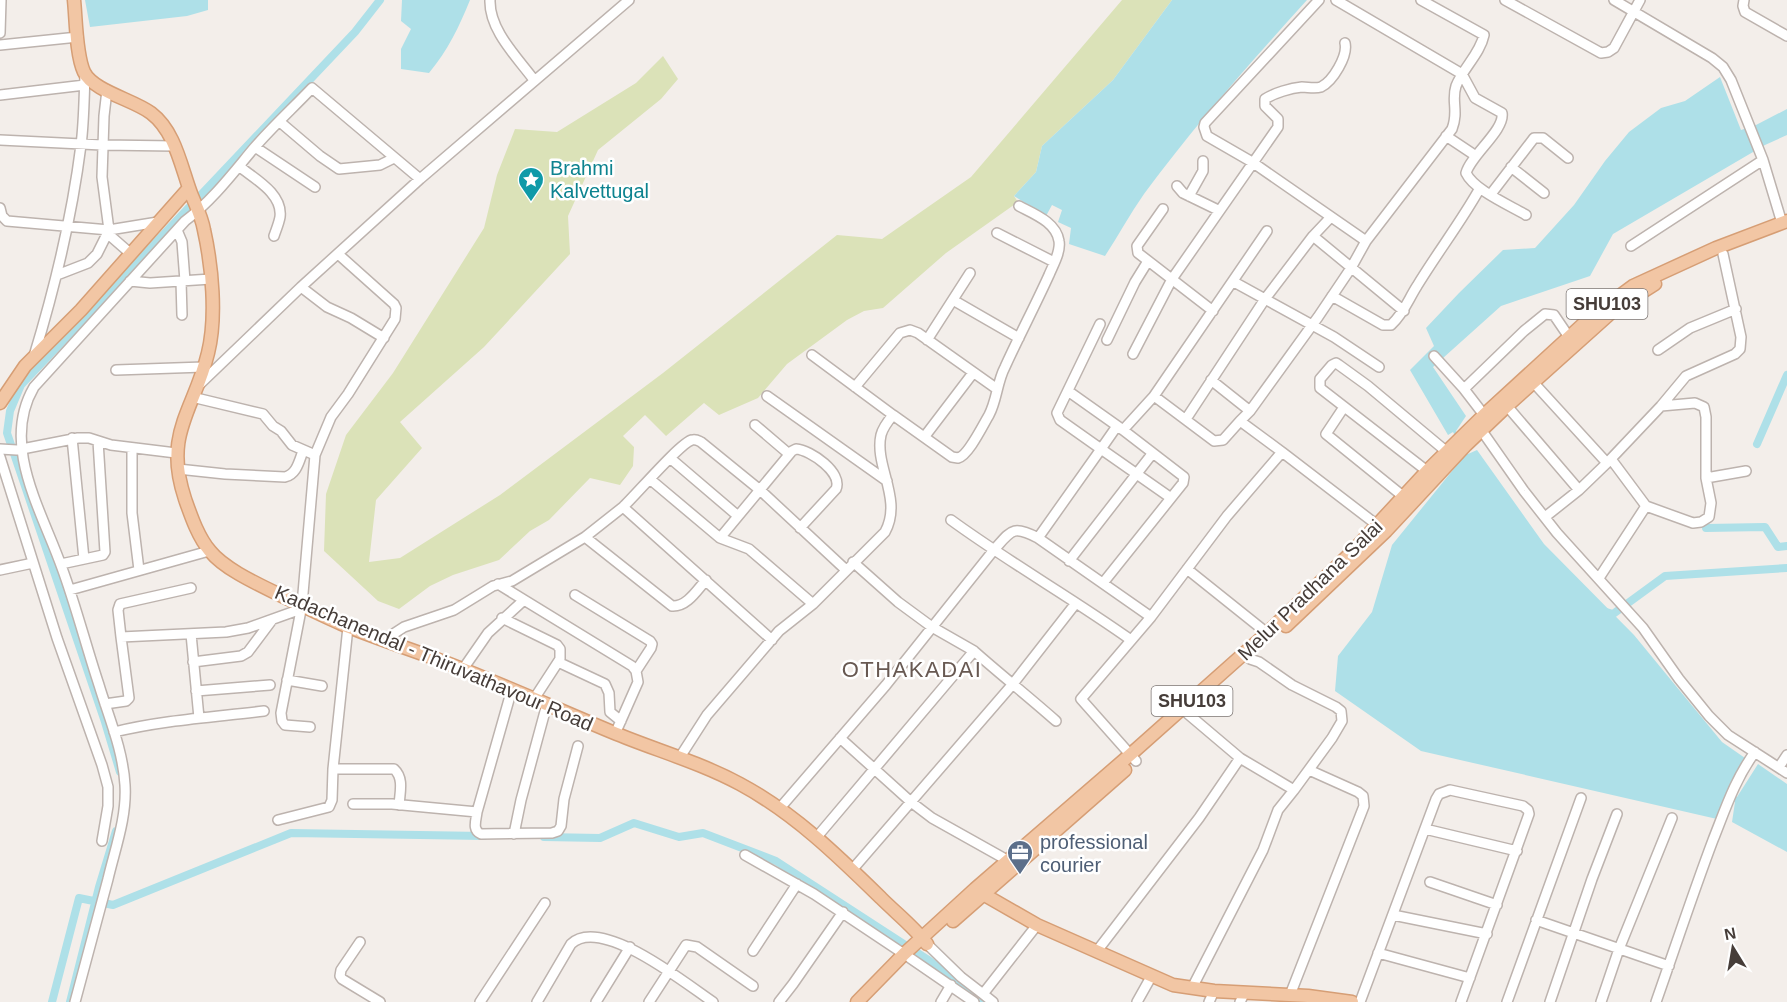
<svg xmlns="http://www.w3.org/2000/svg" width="1787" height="1002" font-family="Helvetica,sans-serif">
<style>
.green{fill:#dbe2b8}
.water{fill:#aee0e8}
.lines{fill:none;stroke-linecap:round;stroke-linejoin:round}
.canal{stroke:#aee0e8;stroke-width:8}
.minor-casing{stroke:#bdb3ae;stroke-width:12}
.major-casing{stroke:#d69e75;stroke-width:15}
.minor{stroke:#fff;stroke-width:9}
.major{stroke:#f2c6a4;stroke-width:12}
.labels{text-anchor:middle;stroke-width:5;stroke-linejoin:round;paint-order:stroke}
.shield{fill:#fff;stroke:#7e7774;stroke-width:1.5}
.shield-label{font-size:18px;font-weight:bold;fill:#463d39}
.culture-label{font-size:20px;fill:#0d838f;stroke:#fff;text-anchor:start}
.street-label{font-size:20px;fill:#463d39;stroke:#fff}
.service-label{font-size:20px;fill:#4e5e75;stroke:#fff;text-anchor:start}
.quarter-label{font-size:22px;letter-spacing:1.5px;fill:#685952;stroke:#fff}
</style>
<rect width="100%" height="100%" fill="#f3eeea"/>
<!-- green -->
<path class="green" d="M1122 0H1172L1113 80 1042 146 1036 172 1014 196 1018 202 946 253 883 308 864 311 847 320 787 364 758 398 719 415 704 403 666 436 645 415 623 436 634 447 633 466 620 485 590 478 549 520 530 531 499 560 453 575 430 586 399 609 378 601 324 551 326 494 346 435 393 373 484 228 497 175 515 129 557 132 636 83 663 56 678 79 661 99 598 150 568 216 570 254 484 347 400 422 422 448 376 500 369 562 400 558 500 495 663 373 837 235 882 239 971 177Z"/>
<!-- water -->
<path class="water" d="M85 0H208V10L187 16 90 27Z
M402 0H470C459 27 448 50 429 73L401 69V49L411 29 401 21Z
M1172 0H1307C1250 63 1194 126 1144 194 1130 214 1118 236 1105 256L1069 244 1071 228 1058 222 1062 210 1052 205 1046 216 1014 196 1036 172 1042 146 1113 80Z
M1720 77 1741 130 1756 125 1787 109V135L1765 145 1613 234 1590 276 1501 306 1433 367 1466 416 1456 431 1468 454 1477 450 1544 544 1634 635 1722 742 1745 758 1729 794 1737 797 1758 764 1787 784V852L1732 822 1735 802 1727 798 1717 819 1421 751 1335 691 1338 656 1372 612 1392 545 1465 455 1453 432 1448 435 1410 370 1434 346 1426 328 1459 293 1503 250 1535 248 1574 205 1605 161 1629 132 1661 108 1685 101Z"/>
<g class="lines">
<!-- canal -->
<path class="canal" d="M1757 444 1787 375
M1706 528 1765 527 1778 547 1787 546
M1603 611 1613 614 1665 576 1787 568
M120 772 105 722 7 433 10 411 21 385 355 32 380 0
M544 837 600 838 634 823 679 837 703 833 776 861 927 959 984 1002
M52 1002 79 898 113 905 291 833 484 836
M70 1002 99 887 116 831"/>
<defs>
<path id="minor" d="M490 0C489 30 517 57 534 80
M1319 0 1205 123 1204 127 1207 136 1252 162 1366 241
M1336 0 1462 74 1475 98 1502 113C1505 130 1471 155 1466 173 1474 190 1509 205 1526 215
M1505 0 1601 53 1608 52 1614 48 1640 0
M1614 0 1712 58 1723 67 1731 80 1763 160
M1744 0 1743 6 1745 12 1787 36
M0 33 1 0
M0 45 78 37
M0 95 85 85
M280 122 320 156 339 169 380 165 394 158
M1446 136 1476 156
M0 140 102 145 175 146
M255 147 315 187
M240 167C255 179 283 194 280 217 279 223 276 230 274 236
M1511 167 1544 193
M1177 186 1183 193 1218 210
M1491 194 1534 138H1543L1568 158
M1189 196 1203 171V161
M0 208 2 216 7 221 109 230 158 222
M1163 209 1137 246 1138 253 1213 311
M1330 218 1313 236 1404 311
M177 230 182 242 185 281
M107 233 131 254
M997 233 1054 262
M1631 246 1763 160 1782 223
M57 275 88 263 97 254 109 230 102 177 104 116 107 90
M130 281 150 283 211 279
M181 281 182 315
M1234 282 1334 337 1379 367
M301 287 327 307 351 318 384 338
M1332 296 1383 325H1391C1404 313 1408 300 1417 286 1437 253 1461 222 1480 188
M953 300 1019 338
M927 340 970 273
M1107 340 1135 282 1148 261
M1658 350 1690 328 1736 309
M1133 354 1172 279 1278 127V119L1265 106V99C1274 93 1291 88 1302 87 1308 87 1314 89 1321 87 1333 81 1348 56 1345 43
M34 356C55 287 72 216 81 145 84 122 84 98 85 75
M1434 356 1464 389 1484 415
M116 370 204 367
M1211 380 1250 411
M1533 382 1607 463 1661 406 1686 376 1735 354 1740 349 1741 337 1723 254
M200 384 301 287 420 179 629 0
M855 387 900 333 910 330 918 333 997 389
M1464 389 1524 331 1545 314 1554 315 1569 337
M1068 391 1123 430 1184 477 1183 483 1103 583
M767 396 887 481
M1154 396 1267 231
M192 397 263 414 273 426 281 431 292 445 315 455
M1507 406 1579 490
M1661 406 1695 403 1704 407 1706 417V478L1746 471
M1344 407 1326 434 1404 497
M893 415 952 457 958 458C968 456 983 425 989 415 997 400 997 382 1005 367 1019 336 1035 306 1049 275 1053 265 1061 252 1059 241 1056 222 1034 214 1019 206
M1186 419 1265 299 1313 236
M1240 421 1250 411 1318 317 1351 268 1366 241 1452 129C1459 111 1451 101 1456 86 1463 68 1480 54 1484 35L1421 0
M755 425 789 454
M1117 426 1101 449 1171 498
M1123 430 1154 396 1214 441 1223 440 1240 421 1282 452
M1482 431 1524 491 1557 533 1643 628 1679 679 1709 716 1728 735 1787 773
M925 436 973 373
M72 438 84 559
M132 448V513L139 570
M0 449 17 450 78 438H89L111 445 176 453
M0 457 57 638 102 765 108 787V806L102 841
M670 458 738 516
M1611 459 1646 506
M178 469 225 474 285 477C297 474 299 461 303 451
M1427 471 1320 388V379L1332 365 1336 363 1339 365 1368 386 1447 452
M651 480 720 538 792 451 796 449C811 450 843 473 836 489L800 528
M1545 517 1579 490 1607 463
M951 520C1010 563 1072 598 1131 640
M585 537 623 507
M720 538 749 549 813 604
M1038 538 1101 449 1060 420 1057 413 1100 324
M1069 561 1152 454
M61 564 103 555 105 552 98 441
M1187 569 1267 633
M0 570 33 563
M1599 578 1646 506 1693 523 1701 522 1709 517 1711 503 1706 478
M498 584 632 666 636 671 638 682 615 734
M70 590 209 551
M575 595 650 641 652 644 651 648 636 671
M1151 617 1227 516 1282 452 1381 528
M502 618 557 645 560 649V659L534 699
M191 634 199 718
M121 637 118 610 120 604 191 588
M384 640 404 627 454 610 493 586 512 581 585 537 672 606C687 607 697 590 706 580
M772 640 623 507C635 496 681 442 692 440 696 439 697 440 701 442L760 490 846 570
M974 651C1001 675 1029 697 1056 721
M193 662 241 656 248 652 272 620
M558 662 605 684 609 693 610 712 621 721
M463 669 488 633 524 600
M287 680 322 686
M196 691 270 685
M105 704 126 701 129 698 121 637 226 632 248 628 301 609
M1188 714 1240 758
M310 727 285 725 282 721 281 713 302 605 315 455 331 417 348 394 395 319 396 308 394 304 338 254
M114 732C163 720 214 717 264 711
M840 738 911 802 932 818 1007 860
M680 757 707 715 779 631 813 604 885 532C903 499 874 466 881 435 883 427 888 421 893 415L812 355
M1779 767 1787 755
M333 769 348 627
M353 804H392L477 812C476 821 472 830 481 834L552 833 558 831 561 826 564 799 578 746
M780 808 886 685 993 551C1011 531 1012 524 1038 538L1151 617 1081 699 1136 761
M477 812 512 689
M278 820 329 807 332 800 333 769H394C404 778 400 792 399 805
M1425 829 1517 851
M514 834 521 800 547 704
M816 838 974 651 932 627 898 602 853 562
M745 855 814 894 904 954
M852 870 1012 685 1076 603
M1430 882 1497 905
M1393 915 1487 934
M1536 920 1669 966
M360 942 341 970 340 976 342 979 380 1002
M927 944 961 977 983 994
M753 951 797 884
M1097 951 1199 818 1240 758 1294 790 1332 738 1342 721 1341 711 1336 707 1292 685 1259 662 1250 659
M1378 953 1470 978
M910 958 974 1002
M1192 988 1263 850 1278 810 1294 790
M1290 995 1364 806 1363 796 1358 792 1309 770
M75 1002C86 961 97 920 108 879 115 849 127 817 125 785 123 750 109 718 99 685 86 646 76 606 62 568 42 511 0 445 34 387L185 221C212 201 233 173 254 148 272 127 293 108 312 88L420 179
M480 1002 545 903
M537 1002 571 944C601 915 686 984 713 1002
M596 1002 630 947
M649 1002 686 945 697 947 753 986
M779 1002 793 984 843 912
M941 1002 951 985
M993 1002 983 994 1037 925
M1137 1002 1151 977
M1209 1002 1214 991
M1240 1002 1244 994
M1360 1002 1436 799 1439 794 1450 790 1523 806 1528 810 1529 814 1461 1002
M1507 1002 1581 798
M1550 1002 1592 879 1617 814
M1601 1002 1619 949 1672 818
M1656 1002C1675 948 1693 893 1713 840 1725 810 1735 779 1755 752"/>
<path id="major" d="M74 0C76 19 76 55 84 72 93 91 134 100 151 113 176 132 181 168 192 196 197 208 202 218 204 230 212 266 217 317 208 353 194 411 163 433 185 499 191 516 198 537 210 551 225 570 262 586 284 597 306 607 327 618 349 627 376 638 404 647 431 657 493 680 552 707 612 732 655 750 699 762 740 784 794 813 838 856 881 898 896 913 914 927 927 944
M0 403 25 366 81 310 189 188
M1286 626 1386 531 1466 445 1507 406 1614 310 1655 284
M976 890 1037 925 1173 985 1214 991 1308 996 1352 1002
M953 921 1125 770
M857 1002 904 954 975 889 1131 754 1267 633 1352 552 1427 471 1484 415 1591 317 1633 286 1716 248 1787 221"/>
</defs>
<!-- minor casing -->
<use href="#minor" class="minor-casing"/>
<!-- major casing -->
<use href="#major" class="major-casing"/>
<!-- minor -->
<use href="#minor" class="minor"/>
<!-- major -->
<use href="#major" class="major"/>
</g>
<!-- icons -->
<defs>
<symbol id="sight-pin" viewBox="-11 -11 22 30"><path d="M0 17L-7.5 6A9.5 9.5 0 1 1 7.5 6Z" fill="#0f9aa8" stroke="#fff"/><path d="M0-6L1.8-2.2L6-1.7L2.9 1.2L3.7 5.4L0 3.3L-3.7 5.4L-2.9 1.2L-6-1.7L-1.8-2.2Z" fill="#fff"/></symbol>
<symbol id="office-pin" viewBox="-11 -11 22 30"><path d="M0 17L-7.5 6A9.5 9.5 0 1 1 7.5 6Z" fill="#5c6f8a" stroke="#fff"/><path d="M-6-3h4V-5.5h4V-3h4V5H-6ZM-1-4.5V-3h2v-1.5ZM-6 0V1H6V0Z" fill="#fff"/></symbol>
</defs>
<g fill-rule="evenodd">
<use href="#sight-pin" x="516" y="165" width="30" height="40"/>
<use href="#office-pin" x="1005" y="838" width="30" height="40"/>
</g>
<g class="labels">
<!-- shield labels -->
<g class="shield">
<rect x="1566.5" y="289" width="81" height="30" rx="4.5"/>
<rect x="1151.5" y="686" width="81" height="30" rx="4.5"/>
</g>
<g class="shield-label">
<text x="1607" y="310">SHU103</text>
<text x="1192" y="707">SHU103</text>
</g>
<!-- culture labels -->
<g class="culture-label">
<text x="550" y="175">Brahmi<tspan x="550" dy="23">Kalvettugal</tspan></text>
</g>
<!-- street labels -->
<g class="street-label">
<text transform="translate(1310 590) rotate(-44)" y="7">Melur Pradhana Salai</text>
<text transform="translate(434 658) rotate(23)" y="7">Kadachanendal - Thiruvathavour Road</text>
</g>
<!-- service labels -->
<g class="service-label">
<text x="1040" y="849">professional<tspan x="1040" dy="23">courier</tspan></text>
</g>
<!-- quarter labels -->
<g class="quarter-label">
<text x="912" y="677">OTHAKADAI</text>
</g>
</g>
<!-- north arrow -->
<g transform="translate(1733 948) rotate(349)" stroke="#ffffff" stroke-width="4.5" paint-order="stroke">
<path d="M0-4.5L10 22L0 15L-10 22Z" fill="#463d39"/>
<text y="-9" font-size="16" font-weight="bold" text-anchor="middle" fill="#463d39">N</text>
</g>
</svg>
